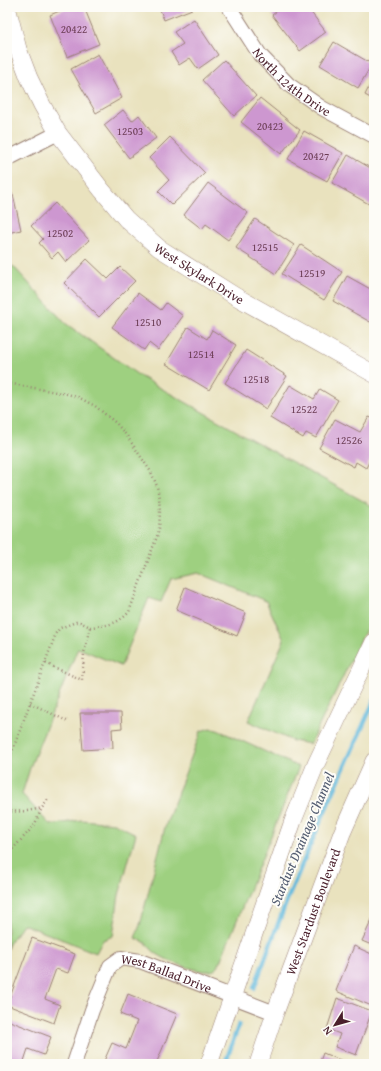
<svg xmlns="http://www.w3.org/2000/svg" width="381" height="1071" font-family="'Gentium Book Plus',serif">
<style>
.green{fill:#9ed080;stroke:#747856}
.lines{fill:none;stroke-linecap:round;stroke-linejoin:round}
.stream{stroke:#5db7db;stroke-width:4.5}
.building{fill:#cd97d0}
.minor-casing{stroke:#9a8074;stroke-width:16}
.tertiary-casing{stroke:#9a8074;stroke-width:18}
.path{stroke:#9a8074;stroke-width:2.5;stroke-dasharray:1 3;stroke-linecap:butt}
.minor{stroke:#fff;stroke-width:14}
.tertiary{stroke:#fff;stroke-width:17}
.labels{text-anchor:middle;stroke-width:4;stroke-linejoin:round;paint-order:stroke}
.number-label{font-size:11px;fill:#6b3d54}
.street-label{font-size:13px;fill:#4a1f2b;stroke:#fdfcf7}
.water-label{font-size:14px;font-style:italic;fill:#525c71;stroke:#fdfcf7}
</style>
<rect width="100%" height="100%" fill="#fdfcf7"/>
<filter id="ink" filterUnits="userSpaceOnUse"><feTurbulence type="fractalNoise" baseFrequency=".025" numOctaves="2"/><feDisplacementMap in="SourceGraphic" scale="8" xChannelSelector="R" yChannelSelector="G"/><feConvolveMatrix kernelMatrix="1 2 1 2 8 2 1 2 1" color-interpolation-filters="sRGB"/></filter>
<filter id="wash" filterUnits="userSpaceOnUse"><feTurbulence type="fractalNoise" baseFrequency=".012" numOctaves="4" result="noise"/><feDisplacementMap in="SourceGraphic" scale="16" xChannelSelector="R" yChannelSelector="G"/><feGaussianBlur stdDeviation="0.9" result="paint"/><feColorMatrix in="noise" values="0 0 0 0 0 0 0 0 0 0 0 0 0 0 0 0 0 1.4 0 .05"/><feComposite in="paint" operator="in"/></filter>
<g filter="url(#wash)">
<rect width="100%" height="100%" fill="#e9e2be"/>
<!-- green -->
<path class="green" d="M13 266 65 323 141 377 240 433 374 507V613L310 744 293 741 248 721 284 640 266 601 198 573 171 579 161 602 149 598 121 666 78 648 31 765 22 794 50 825 81 820 114 823 136 834 119 895 113 936 103 940 96 953 23 924 9 944 7 949V267Z
M210 728 220 731 299 767 218 967C216 969 213 971 210 971 199 973 167 961 157 954 147 947 149 942 135 938L140 925 165 827 201 731Z"/>
<g class="lines">
<!-- stream -->
<path class="stream" d="M254 988 287 900 323 815 374 701
M225 1064 239 1024"/>
</g>
<g id="blocks">
<!-- building -->
<path class="building" d="M69 7H84L99 44 67 57 50 15Z
M159 7H191L192 9 164 20Z
M282 7H307L326 32 300 51 272 15Z
M194 19 218 55 198 69 190 58 179 65 171 52 183 44 174 32Z
M334 42 372 64 358 88 320 65Z
M98 54 122 98 96 113 71 69Z
M224 60 256 96 234 116 202 80Z
M374 77V100L365 95Z
M260 98 300 130 281 154 241 122Z
M123 110 132 121 139 115 156 138 129 158 104 125Z
M304 131 343 153 327 181 288 159Z
M170 137 205 173 172 205 158 191 169 180 149 158Z
M348 155 374 170V207L332 183Z
M208 183 248 213 228 240 206 224 202 229 184 215Z
M13 194 21 230 7 233V195Z
M55 203 89 240 66 262 58 252 52 258 39 243 43 239 31 226Z
M255 219 294 245 276 274 236 248Z
M301 245 342 272 324 300 282 274Z
M87 259 108 279 120 267 135 281 99 317 64 283Z
M347 276 374 291V320L372 323 333 301Z
M138 293 161 310 166 303 183 316 158 350 149 343 144 350 112 327Z
M188 327 207 339 212 330 236 345 209 390 166 364Z
M246 350 287 376 266 409 225 383Z
M290 385 314 399 320 389 338 400 316 438 306 433 303 438 270 418Z
M369 417 374 419V452L366 468 356 462 354 467 319 448 335 419 360 432Z
M185 587 246 613 237 636 176 610Z
M80 713H121L122 728 112 729 113 748 83 750Z
M374 915V946L362 941Z
M32 938 75 954 68 973 56 969 45 999 60 1005 54 1023 7 1005Z
M354 946 374 955V1007L336 991Z
M128 994 177 1014 156 1064H111L104 1061 112 1043 126 1049 137 1021 120 1014Z
M337 998 372 1011 356 1055 335 1047 340 1034 327 1029Z
M7 1020 51 1037 44 1055 28 1049 23 1064H7Z
M323 1053 345 1062 344 1064H319Z"/>
</g>
</g>
<g filter="url(#ink)">
<use href="#blocks" fill-opacity="0" stroke="#9a8074" stroke-width="1"/>
<g class="lines">
<defs>
<g id="minor">
<path id="s1" d="M229 7 260 55 289 85 322 108 374 136"/>
<path d="M7 159 58 133"/>
<path id="s2" d="M74 1064 92 1010 110 966 121 958 140 961 275 1013"/>
</g>
<g id="tertiary">
<path id="s3" d="M7 7 18 49 29 78 42 105 58 133 101 189 126 219 159 248 235 296 374 374"/>
<path d="M209 1064 293 821 316 764 374 642"/>
<path id="s4" d="M258 1064 275 1013 342 833 374 761"/>
</g>
</defs>
<!-- minor casing -->
<use href="#minor" class="minor-casing"/>
<!-- tertiary casing -->
<use href="#tertiary" class="tertiary-casing"/>
<!-- path -->
<path class="path" d="M7 383 67 394 78 397 95 406 116 423 127 436 151 472 157 486 159 497 160 511 159 531 129 612C119 624 105 626 90 627
M30 703 69 722
M7 765 56 633 60 628 76 622H80L90 627 84 653 82 680 45 663
M7 812 27 811 42 808
M7 855 34 826 42 808 49 798"/>
<!-- minor -->
<use href="#minor" class="minor"/>
<!-- tertiary -->
<use href="#tertiary" class="tertiary"/>
</g>
</g>
<g class="labels">
<!-- number labels -->
<g class="number-label">
<text x="74" y="33">20422</text>
<text x="270" y="130">20423</text>
<text x="130" y="135">12503</text>
<text x="316" y="160">20427</text>
<text x="60" y="237">12502</text>
<text x="265" y="251">12515</text>
<text x="312" y="277">12519</text>
<text x="148" y="326">12510</text>
<text x="201" y="358">12514</text>
<text x="256" y="383">12518</text>
<text x="304" y="413">12522</text>
<text x="349" y="444">12526</text>
</g>
<!-- street labels -->
<g class="street-label">
<text dy="5" stroke="none"><textPath href="#s1" startOffset="99">North 124th Drive</textPath></text>
<text dy="5" stroke="none"><textPath href="#s3" startOffset="338">West Skylark Drive</textPath></text>
<text dy="5" stroke="none"><textPath href="#s4" startOffset="162">West Stardust Boulevard</textPath></text>
<text dy="5" stroke="none"><textPath href="#s2" startOffset="166">West Ballad Drive</textPath></text>
</g>
<!-- water labels -->
<g class="water-label">
<text transform="translate(302 839) rotate(-67)" y="5">Stardust Drainage Channel</text>
</g>
</g>
<!-- margin -->
<rect width="381" height="1071" fill="none" stroke="#fdfcf7" stroke-width="24"/>
<!-- north arrow -->
<g transform="translate(335 1025) rotate(233)" stroke="#fdfcf7" stroke-width="3" paint-order="stroke">
<path d="M0-3L7 15L0 10L-7 15Z" fill="#4a1f2b"/>
<text y="-6" font-size="11" font-weight="bold" text-anchor="middle" fill="#4a1f2b">N</text>
</g>
</svg>
